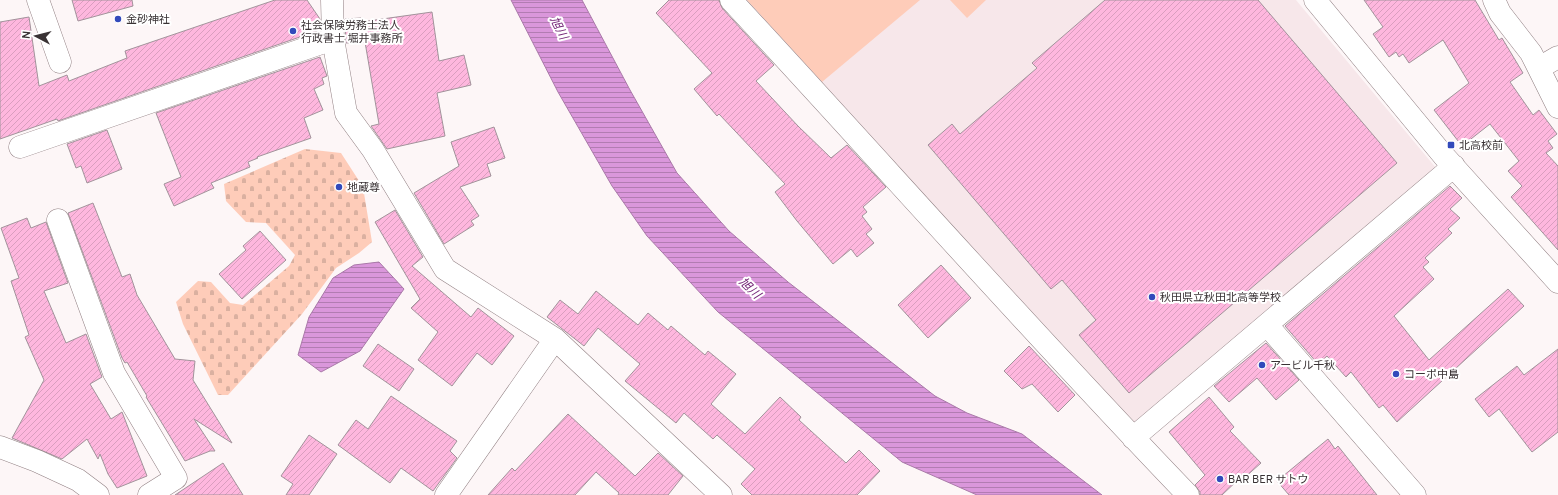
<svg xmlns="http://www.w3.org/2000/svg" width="1558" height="495" font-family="Overpass,'Noto Sans JP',sans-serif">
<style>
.built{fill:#f7e7ea}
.green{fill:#feccb9}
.cemetery{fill:url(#cemetery-stones)}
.water{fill:url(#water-rules);stroke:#aa79a9}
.building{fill:url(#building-hatch);stroke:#a2939b}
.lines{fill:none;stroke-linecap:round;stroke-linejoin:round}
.street-casing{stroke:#907f82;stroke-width:23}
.street{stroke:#fff;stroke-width:22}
.poi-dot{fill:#324abb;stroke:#fff;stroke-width:1.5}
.labels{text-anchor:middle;stroke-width:4;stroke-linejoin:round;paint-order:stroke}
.poi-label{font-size:11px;fill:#393234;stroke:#fff;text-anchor:start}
.water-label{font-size:12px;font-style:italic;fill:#742677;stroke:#fff}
</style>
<defs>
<pattern id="cemetery-stones" width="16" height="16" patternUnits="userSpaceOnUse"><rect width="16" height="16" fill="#feccb9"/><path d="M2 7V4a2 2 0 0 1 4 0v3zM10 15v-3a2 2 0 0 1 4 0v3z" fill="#dab0a0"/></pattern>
<pattern id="water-rules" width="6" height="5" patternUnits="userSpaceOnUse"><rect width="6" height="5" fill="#da97db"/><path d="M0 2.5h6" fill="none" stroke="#b27cb2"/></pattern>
<pattern id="building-hatch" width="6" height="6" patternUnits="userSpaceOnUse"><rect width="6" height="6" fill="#feb7de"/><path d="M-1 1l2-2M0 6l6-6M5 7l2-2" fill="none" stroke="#da9ebf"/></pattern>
</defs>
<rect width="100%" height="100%" fill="#fdf6f7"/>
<!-- built -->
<path class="built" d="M743 0H1296L1436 168 1136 426 892 159Z"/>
<!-- green -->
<path class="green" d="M747 0H920L822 82Z
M950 0H986L967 18Z"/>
<!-- cemetery -->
<path class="cemetery" d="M305 149 341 153 363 187 372 242 359 253 336 268 302 314 228 395H218L183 324 176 302 198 281 211 282 230 303 243 305 289 266 295 255 266 223 246 222 226 201 224 184Z"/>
<!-- water -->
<path class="water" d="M511 0H582L630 90 677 173 729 231 788 282 935 396 967 413 1022 434 1102 495H977L902 462 718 312 647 236 612 186 558 92Z
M379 262 404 289 360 351 321 372 298 355 309 317 333 278 354 265Z"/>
<!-- building -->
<path class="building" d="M72 0H132L133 6 78 21Z
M275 0H307L320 19V30L58 121 57 119 0 139V22L29 17 39 86 67 75 69 81 127 58 125 51Z
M669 0H719L722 8 774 65 756 81 798 126 831 158 847 145 886 187 863 207 867 212 862 216 872 229 866 234 874 243 857 257 851 249 833 264 797 221 775 192 785 184 719 114 717 116 694 89 712 73 656 13Z
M1105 0H1258L1397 163 1129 393 1079 335 1096 320 1062 280 1051 289 928 145 952 124 960 134 1037 68 1032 63Z
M1364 0H1475L1499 40 1502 38 1523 73 1510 82 1533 115 1539 110 1557 134 1548 141 1553 148 1546 153 1558 166V250L1511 197 1522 186 1508 171 1519 161 1490 124 1462 146 1434 110 1469 83 1443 40 1409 63 1403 54 1399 57 1396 52 1389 57 1373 34 1383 27Z
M432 12 439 61 464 55 471 85 437 93 445 136 387 149 371 126 379 124 365 42 346 43 345 19 361 18V22Z
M320 57 327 76 322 78 324 84 314 89 323 110 304 118 311 138 257 157 258 158 248 162 250 167 211 183 214 188 174 206 164 184 181 177 156 113Z
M494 127 505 158 487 164 491 176 460 187 479 216 471 221 474 225 444 244 414 193 459 166 451 142Z
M107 130 122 169 87 183 81 166 76 168 67 144Z
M1450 186 1462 198 1450 209 1460 218 1448 229 1452 233 1425 258 1429 262 1423 267 1434 279 1394 316 1429 360 1508 289 1524 306 1397 422 1383 405 1379 408 1351 372 1346 377 1327 356 1318 364 1285 326Z
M93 203 122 277 130 274 137 295 175 359 195 361 193 380 232 443 194 419 215 451H210L185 461 146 397 147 396 127 362 125 363 122 358 68 213Z
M395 210 423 257 412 266 471 317 478 308 514 336 492 365 477 353 452 386 418 360 438 332 411 308 420 299 375 222Z
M27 218 31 228 46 222 68 283 44 291 66 343 86 334 102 377 90 384 111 419 122 412 147 476 117 488 108 474 100 454 98 459 87 439 62 459 12 438 44 380 25 337 29 335 11 281 19 278 1 228Z
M260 231 286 260 242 299 219 274 246 250 243 246Z
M941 265 971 298 928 338 898 305Z
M596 291 638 325 648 313 668 330 671 326 705 355 708 351 736 374 711 404 745 434 780 397 801 417 799 420 846 463 859 450 880 471 857 495H752L741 484 755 469 717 435 713 439 684 413 676 423 625 381 640 364 598 328 584 346 547 317 560 300 578 314Z
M1266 343 1299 380 1276 400 1257 378 1229 402 1214 386Z
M378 344 414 369 399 391 363 366Z
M1029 346 1075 395 1058 412 1032 384 1022 389 1004 371Z
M1558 349V432L1532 452 1499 409 1489 417 1475 399 1517 366 1524 375Z
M391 396 457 441 450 451 457 458 433 491 401 468 390 483 338 445 356 420 368 429Z
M1209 397 1234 427 1230 431 1261 463 1243 479 1241 477 1222 495H1200V492L1195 485 1205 475 1169 432Z
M568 414 635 476 658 453 683 476 668 495H618L619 493 596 472 575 495H488L512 468 515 471Z
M309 435 337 454 309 495H286L293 484 281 476Z
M1328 439 1335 449 1338 446 1377 495H1289L1277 481Z
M223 463 243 495H175Z"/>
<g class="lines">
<defs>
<path id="street" d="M38 0 60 62
M332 0 333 39 346 113 373 150 445 269 555 339 721 495
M731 0C884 165 1032 333 1188 495
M1315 0 1443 155 1558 282
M1494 0 1500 13 1531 53 1558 107
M1539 68 1558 57
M20 147 333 39
M58 220 114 373 176 478 149 495
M1267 325 1415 495
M1133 438 1454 166
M0 447 37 461 78 480 98 495
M446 495 555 339"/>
</defs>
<!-- street casing -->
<use href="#street" class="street-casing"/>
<!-- street -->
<use href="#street" class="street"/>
</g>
<!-- markers -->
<g class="poi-dot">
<circle cx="118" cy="19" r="4"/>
<circle cx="293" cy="31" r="4"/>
<rect x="1447" y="141" width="8" height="8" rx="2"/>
<circle cx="339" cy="187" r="4"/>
<circle cx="1152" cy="297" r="4"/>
<circle cx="1262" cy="365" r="4"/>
<circle cx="1396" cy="374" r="4"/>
<circle cx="1220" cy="479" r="4"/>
</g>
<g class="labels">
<!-- poi labels -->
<g class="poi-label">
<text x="126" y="23">金砂神社</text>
<text x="301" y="29">社会保険労務士法人<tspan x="301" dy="13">行政書士 堀井事務所</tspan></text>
<text x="1459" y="149">北高校前</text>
<text x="347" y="191">地蔵尊</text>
<text x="1160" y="301">秋田県立秋田北高等学校</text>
<text x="1270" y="369">アービル千秋</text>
<text x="1404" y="378">コーポ中島</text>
<text x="1228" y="483">BAR BER サトウ</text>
</g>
<!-- water labels -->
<g class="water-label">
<text transform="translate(559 28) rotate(63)" y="4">旭川</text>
<text transform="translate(750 288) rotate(44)" y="4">旭川</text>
</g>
</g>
<!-- north arrow -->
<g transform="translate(36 36) rotate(277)" stroke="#ffffff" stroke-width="3" paint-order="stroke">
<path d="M0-3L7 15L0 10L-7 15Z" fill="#393234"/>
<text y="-6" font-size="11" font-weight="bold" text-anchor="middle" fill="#393234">N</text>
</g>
</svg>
